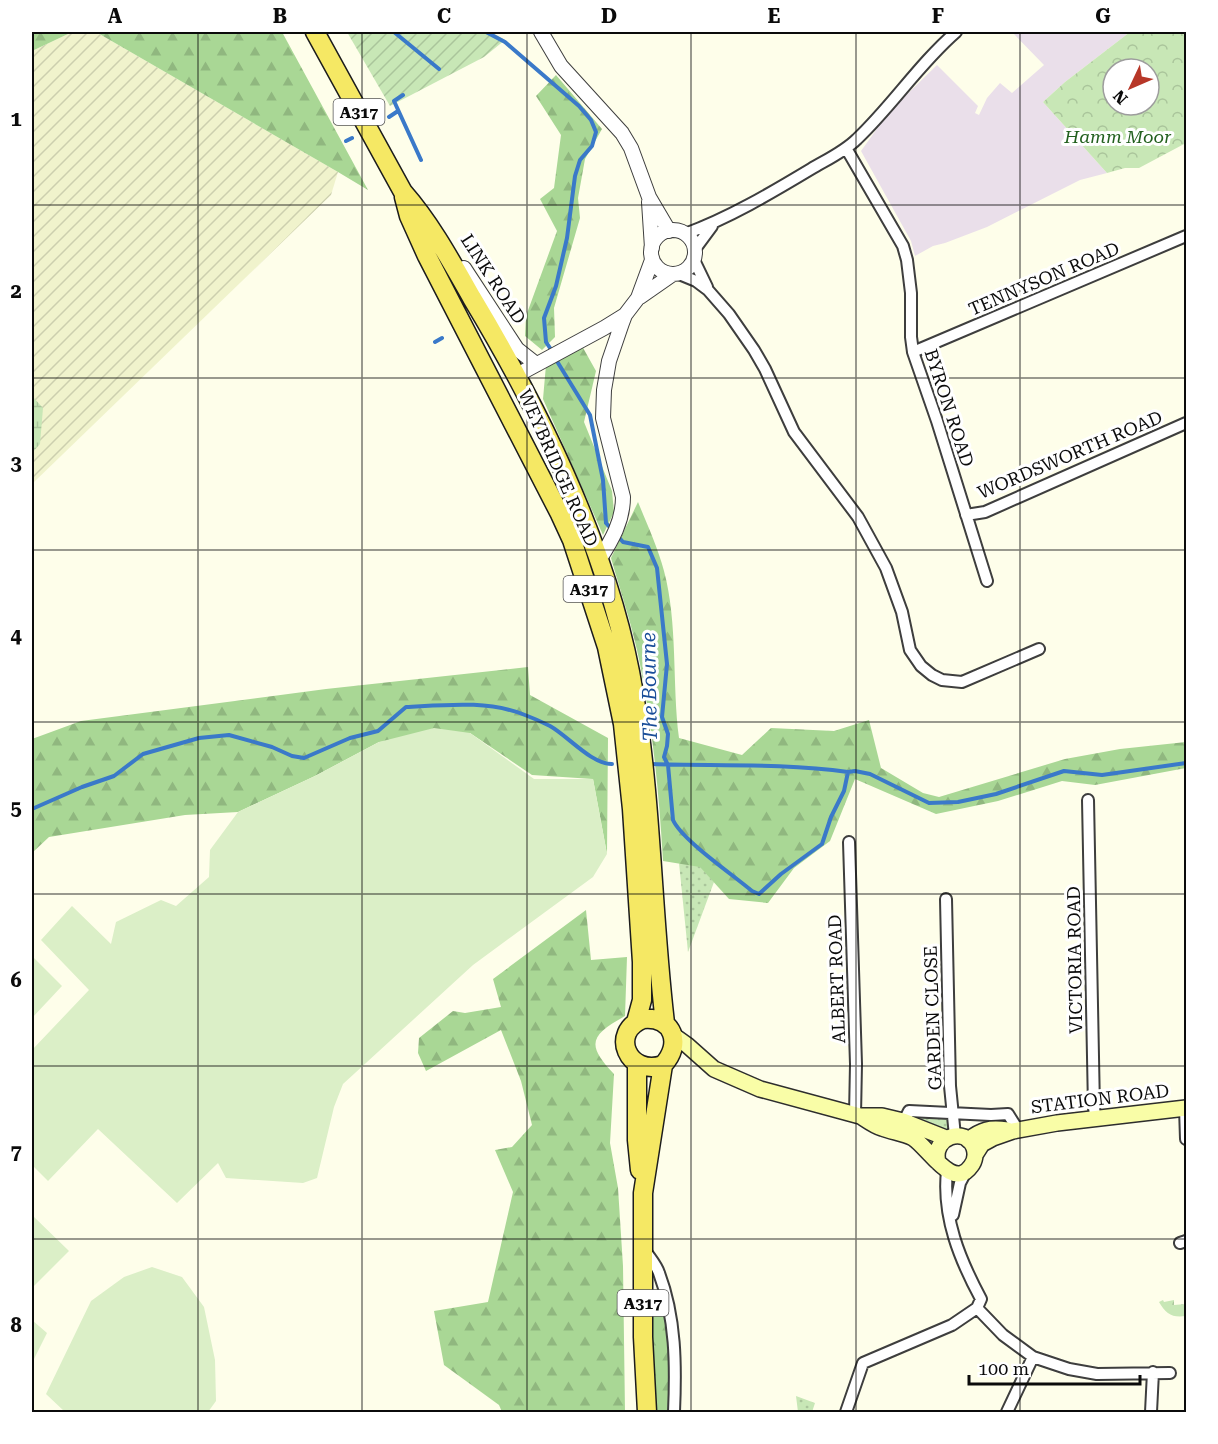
<svg xmlns="http://www.w3.org/2000/svg" width="1218" height="1444" font-family="'Roboto Serif',serif">
<style>
.industrial{fill:#eadfea}
.farmland{fill:url(#farmland-furrows)}
.grass{fill:url(#grass-dots)}
.forest{fill:url(#forest-firs)}
.wetland{fill:url(#wetland-marsh)}
.park{fill:url(#park-crowns);fill-rule:evenodd}
.garden{fill:url(#garden-furrows)}
.pitch{fill:#dbefc7}
.lines{fill:none;stroke-linecap:round;stroke-linejoin:round}
.stream{stroke:#3a79c9;stroke-width:4}
.minor-casing{stroke:#3e3e3e;stroke-width:14}
.tertiary-casing{stroke:#3e3e3e;stroke-width:16}
.secondary-casing{stroke:#2d2d2d;stroke-width:18}
.primary-casing{stroke:#1c1c1c;stroke-width:21}
.minor{stroke:#fff;stroke-width:10}
.tertiary{stroke:#fff;stroke-width:14}
.secondary{stroke:#f9fda7;stroke-width:15}
.primary{stroke:#f5e864;stroke-width:18}
.grid{fill:none;stroke:#0b0b0b;stroke-width:1.5;stroke-opacity:0.55}
.labels{text-anchor:middle;stroke-width:6;stroke-linejoin:round;paint-order:stroke}
.shield{fill:#fff;stroke:#545454;stroke-width:1.5}
.shield-label{font-size:16px;font-weight:bold;fill:#0b0b0b}
.park-label{font-size:18px;font-style:italic;fill:#22601e;stroke:#fff}
.street-label{font-size:18px;fill:#0b0b0b;stroke:#fff}
.water-label{font-size:20px;font-style:italic;fill:#194d99;stroke:#fff}
.neatline{fill:none;stroke:#0b0b0b;stroke-width:2}
.grid-label{font-size:20px;text-anchor:middle;font-weight:bold;fill:#0b0b0b}
</style>
<defs>
<pattern id="farmland-furrows" width="10" height="10" patternUnits="userSpaceOnUse" patternTransform="scale(1.5)"><rect width="10" height="10" fill="#f0f3cc"/><path d="M-1 1l2-2M0 10L10 0M9 11l2-2" fill="none" stroke="#cccfae"/></pattern>
<pattern id="grass-dots" width="8" height="8" patternUnits="userSpaceOnUse" patternTransform="scale(1.5)"><rect width="8" height="8" fill="#c8e7b6"/><path d="M2 2h.1M6 6h.1" fill="none" stroke="#aac59b" stroke-width="1.8" stroke-linecap="round"/></pattern>
<pattern id="forest-firs" width="22" height="20" patternUnits="userSpaceOnUse" patternTransform="scale(1.5)"><rect width="22" height="20" fill="#a9d795"/><path d="M5 1l3.5 6h-7zM16 11l3.5 6h-7z" fill="#90b77f"/></pattern>
<pattern id="wetland-marsh" width="20" height="14" patternUnits="userSpaceOnUse" patternTransform="scale(1.5)"><rect width="20" height="14" fill="#c8e7b6"/><path d="M1 5h8M5 5V1M11 12h8M15 12V8" fill="none" stroke="#aac59b"/></pattern>
<pattern id="park-crowns" width="20" height="18" patternUnits="userSpaceOnUse" patternTransform="scale(1.5)"><rect width="20" height="18" fill="#c8e7b6"/><path d="M2 6a3 3 0 1 1 6 0M12 15a3 3 0 1 1 6 0" fill="none" stroke="#aac59b"/></pattern>
<pattern id="garden-furrows" width="10" height="10" patternUnits="userSpaceOnUse" patternTransform="scale(1.5)"><rect width="10" height="10" fill="#c8e7b6"/><path d="M-1 1l2-2M0 10L10 0M9 11l2-2" fill="none" stroke="#aac59b"/></pattern>
</defs>
<rect width="100%" height="100%" fill="#fefeea"/>
<!-- industrial -->
<path class="industrial" d="M1012 32H1130L1065 82 1043 102 1107 173 1080 180 987 227 945 243 933 246 915 256 911 241 861 151 889 112 937 65 978 106 975 113 979 115 987 98 1000 83 1012 93 1044 65Z"/>
<!-- farmland -->
<path class="farmland" d="M96 32 338 172 331 195 32 484V51L68 34Z"/>
<!-- grass -->
<path class="grass" d="M679 863 700 866 714 882 688 952Z
M916 1116 944 1117 948 1119 950 1128 948 1131 914 1118Z
M796 1396 815 1403 812 1412H798Z"/>
<!-- forest -->
<path class="forest" d="M32 32H69L68 34 32 51Z
M96 32H282L368 190 338 172Z
M556 75 602 129 585 159 578 198 580 218 554 308 555 337 542 350 525 336 526 316 557 231 540 199 554 188 561 135 536 96Z
M582 346 596 371 584 422 612 491 614 512 603 535 543 399 546 365Z
M638 502C647 524 658 548 664 571 678 623 672 684 679 738L742 755 771 728 834 731 869 720 881 768 923 793 939 797 1065 759 1120 749 1186 742V768L1095 785 1062 781 998 801 936 814 855 779 830 841 794 868 768 903 729 899 700 867 663 861C659 793 653 731 640 664 633 628 621 593 611 558Z
M528 667 530 695 608 738 607 854 593 779 532 775 470 733 379 742 315 776 238 812 185 815 49 837 32 853V739L81 721 326 689Z
M586 910 591 960 627 957 625 1016C591 1035 585 1044 614 1074L610 1143 618 1188 623 1266 625 1412H502L499 1405 444 1365 434 1311 488 1302 513 1192 495 1150 512 1147 532 1125 521 1081 501 1030 426 1071 418 1053 419 1038 453 1011 465 1013 501 1007 493 979Z
M654 1291C673 1313 670 1383 671 1412H650L646 1299Z"/>
<!-- wetland -->
<path class="wetland" d="M32 396 43 408 40 444 32 453Z"/>
<!-- park -->
<path class="park" d="M1130 32H1186V143L1139 168H1125L1107 173 1043 102 1065 82ZM1113 69H1149V105H1113Z
M1163 1300 1164 1302 1174 1300V1305L1186 1304V1316C1172 1318 1166 1314 1159 1302Z"/>
<!-- garden -->
<path class="garden" d="M347 32H491L505 40 484 57 390 106Z"/>
<!-- pitch -->
<path class="pitch" d="M434 728 470 733 534 779H593L607 854 593 877 473 965 343 1084 334 1107 317 1178 303 1183 226 1178 218 1163 177 1203 98 1129 48 1181 32 1165V1050L89 990 41 940 72 906 111 944 116 922 161 900 176 906 209 877 210 850 238 812 315 776 379 742Z
M32 956 62 986 32 1018Z
M32 1215 69 1251 32 1288Z
M152 1267 182 1277 204 1307 215 1360 216 1401 208 1412H65L46 1394 91 1301 124 1277Z
M32 1320 47 1333 32 1363Z"/>
<g class="lines">
<!-- stream -->
<path class="stream" d="M394 32 439 69
M486 32 505 42 579 106 591 120 596 132 592 146 580 160 575 176 567 238 556 286 544 318 546 342 552 351
M403 95 394 101 421 160
M389 117 398 111
M346 141 352 138
M502 305 511 306
M435 342 442 338
M555 358 590 415 603 480 606 523 623 542 648 547 657 568 667 664 662 717 668 734 667 746 664 757 668 765 673 820C682 840 732 874 752 891L759 894 781 874 822 844 831 817 844 791 848 772 855 771 870 774 929 803 958 802 996 794 1064 771 1102 775 1186 763
M652 764C717 766 784 763 848 772
M32 809 82 787 114 776 143 754 199 738 229 735 272 747 292 756 304 758 350 738 378 731 406 707C445 705 488 700 525 715 533 718 542 722 550 726 568 736 591 764 612 764"/>
<defs>
<path id="minor" d="M846 148 903 246 907 260 911 293V337L913 352 937 421 987 581
M685 234C729 218 771 193 811 169 826 160 844 152 857 139 892 106 919 64 956 32
M695 249 712 226
M694 260 707 287
M679 274 696 281 708 290 729 314 754 350 765 369 794 432 858 517 886 568 902 612 910 650 921 666 932 675 942 680 962 682 1039 649
M913 352 1186 236
M966 515 985 512 1186 423
M1088 800 1094 1108 1096 1120
M849 842 856 1064 855 1115
M946 899 950 1086 955 1136
M1185 1108 1186 1139
M901 1127 909 1111 991 1115 1008 1114 1018 1130
M953 1215 960 1183 967 1170
M1180 1243 1186 1241
M644 1249C649 1257 656 1264 659 1273 676 1318 676 1366 674 1412
M977 1308 1003 1335 1033 1357 1069 1369 1097 1374 1170 1373
M846 1412 863 1363 952 1325 977 1308 981 1299C960 1260 942 1217 947 1171
M1007 1412 1033 1357
M1151 1412 1153 1372"/>
<path id="tertiary" d="M541 32 561 66 622 133 631 148 649 197 669 231
M649 202 652 248
M651 252a22 22 0 1 1 44 0a22 22 0 1 1-44 0Z
M464 268 517 349 536 364
M640 297 673 274
M517 375 604 328 625 315
M599 560C612 540 623 521 623 497L603 418 604 390 609 361 622 323 625 315 638 298 652 260"/>
<path id="secondary" d="M673 1035 687 1045 714 1069 760 1089 860 1116H882L903 1121 946 1138
M862 1117C868 1121 875 1126 882 1128 892 1132 904 1133 913 1138 928 1147 953 1192 971 1166 975 1161 976 1154 974 1148 966 1125 931 1137 938 1162
M968 1140C981 1130 990 1127 1007 1130
M975 1155 982 1144 993 1138 1013 1131 1057 1123 1186 1108"/>
<path id="primary" d="M315 32 403 192C431 224 451 261 472 298 543 416 612 558 634 694 652 803 652 914 665 1023
M404 197 409 216 427 256 560 514 572 540 607 647 623 724 632 809 642 962V1000L636 1022
M643 1019C673 1016 683 1044 663 1065 628 1077 609 1032 643 1019Z
M637 1064V1140L640 1170
M647 1412 643 1337V1193L663 1065"/>
</defs>
<!-- minor casing -->
<use href="#minor" class="minor-casing"/>
<!-- tertiary casing -->
<use href="#tertiary" class="tertiary-casing"/>
<!-- secondary casing -->
<use href="#secondary" class="secondary-casing"/>
<!-- primary casing -->
<use href="#primary" class="primary-casing"/>
<!-- minor -->
<use href="#minor" class="minor"/>
<!-- tertiary -->
<use href="#tertiary" class="tertiary"/>
<!-- secondary -->
<use href="#secondary" class="secondary"/>
<!-- primary -->
<use href="#primary" class="primary"/>
</g>
<!-- grid -->
<path class="grid" d="M198 32V1412M362 32V1412M527 32V1412M691 32V1412M856 32V1412M1020 32V1412M32 205H1186M32 378H1186M32 550H1186M32 722H1186M32 894H1186M32 1066H1186M32 1239H1186"/>
<g class="labels">
<!-- shield labels -->
<g class="shield">
<rect x="333.5" y="99" width="51" height="26" rx="4.5"/>
<rect x="563.5" y="576" width="51" height="26" rx="4.5"/>
<rect x="617.5" y="1290" width="51" height="26" rx="4.5"/>
</g>
<g class="shield-label">
<text x="359" y="118">A317</text>
<text x="589" y="595">A317</text>
<text x="643" y="1309">A317</text>
</g>
<!-- park labels -->
<g class="park-label">
<text x="1118" y="143">Hamm Moor</text>
</g>
<!-- street labels -->
<g class="street-label">
<text transform="translate(493 279) rotate(57)" y="6">LINK ROAD</text>
<text transform="translate(1044 279) rotate(-23)" y="6">TENNYSON ROAD</text>
<text transform="translate(949 408) rotate(72)" y="6">BYRON ROAD</text>
<text transform="translate(1070 455) rotate(-23)" y="6">WORDSWORTH ROAD</text>
<text transform="translate(558 468) rotate(66)" y="6">WEYBRIDGE ROAD</text>
<text transform="translate(1075 960) rotate(-91)" y="6">VICTORIA ROAD</text>
<text transform="translate(837 979) rotate(-92)" y="6">ALBERT ROAD</text>
<text transform="translate(933 1018) rotate(-92)" y="6">GARDEN CLOSE</text>
<text transform="translate(1100 1099) rotate(-7)" y="6">STATION ROAD</text>
</g>
<!-- water labels -->
<g class="water-label">
<text transform="translate(649 687) rotate(-91)" y="7">The Bourne</text>
</g>
</g>
<!-- border -->
<rect width="1218" height="1444" fill="none" stroke="#ffffff" stroke-width="66"/>
<!-- north arrow -->
<g transform="translate(1131 87) rotate(226)"><circle r="28" fill="#ffffff" stroke="#9d9d9d" stroke-width="1.5"/>
<path d="M0-4.5L10 22L0 15L-10 22Z" fill="#b73728"/>
<text y="-9" font-size="16" font-weight="bold" text-anchor="middle" fill="#0b0b0b">N</text>
</g>
<!-- scale -->
<path d="M969 1375v9h171v-9" fill="none" stroke="#0b0b0b" stroke-width="3"/>
<text x="978" y="1375" font-size="18" fill="#0b0b0b" stroke="#ffffff" stroke-width="4.5" paint-order="stroke">100 m</text>
<rect x="33" y="33" width="1152" height="1378" class="neatline"/>
<g class="grid-label">
<text x="115" y="23">A</text>
<text x="280" y="23">B</text>
<text x="444" y="23">C</text>
<text x="609" y="23">D</text>
<text x="774" y="23">E</text>
<text x="938" y="23">F</text>
<text x="1103" y="23">G</text>
<text x="16" y="126">1</text>
<text x="16" y="298">2</text>
<text x="16" y="470">3</text>
<text x="16" y="643">4</text>
<text x="16" y="815">5</text>
<text x="16" y="987">6</text>
<text x="16" y="1159">7</text>
<text x="16" y="1332">8</text>
</g>
</svg>
